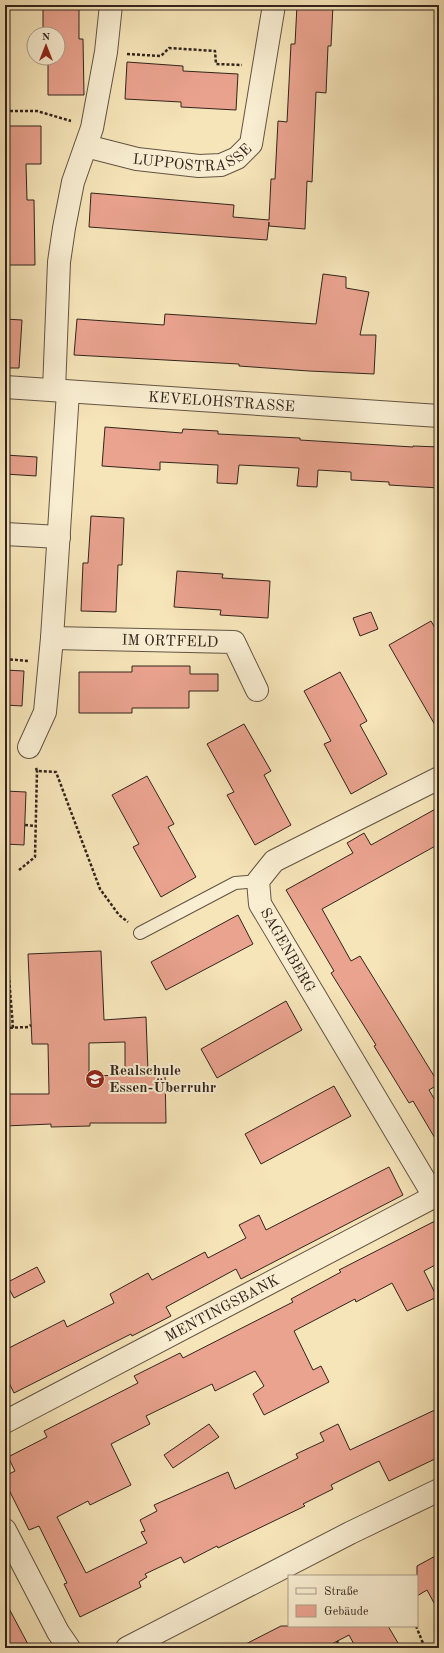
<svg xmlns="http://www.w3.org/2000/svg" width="444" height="1653" font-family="'Old Standard TT',serif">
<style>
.building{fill:#eaa38f;stroke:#32241c;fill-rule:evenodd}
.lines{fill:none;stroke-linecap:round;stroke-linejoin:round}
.service-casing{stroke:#635443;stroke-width:14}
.minor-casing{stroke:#635443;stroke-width:24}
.path{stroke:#32241c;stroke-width:2.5;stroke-dasharray:3 2;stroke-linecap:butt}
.service{stroke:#f9eed2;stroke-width:12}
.minor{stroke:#f9eed2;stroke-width:22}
.labels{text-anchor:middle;stroke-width:4;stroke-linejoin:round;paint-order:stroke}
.street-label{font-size:15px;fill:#32241c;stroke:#f9eed2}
.poi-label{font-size:15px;font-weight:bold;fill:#32241c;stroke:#f9eed2;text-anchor:start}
</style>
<rect width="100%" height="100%" fill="#f6e5b9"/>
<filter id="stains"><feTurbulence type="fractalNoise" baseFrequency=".005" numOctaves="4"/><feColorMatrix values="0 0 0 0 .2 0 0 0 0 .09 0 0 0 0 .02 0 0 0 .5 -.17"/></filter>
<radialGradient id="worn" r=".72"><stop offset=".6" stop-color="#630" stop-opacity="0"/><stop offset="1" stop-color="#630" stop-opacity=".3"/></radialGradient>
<!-- building -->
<path class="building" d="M43 5H79V39H83L84 95H48V58H58V34H43Z
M297 5H333L331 46H328L326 93 316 92 312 182 307 181 305 229 269 226V222L267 240 89 227 91 193 234 205 233 217 269 220 271 179H275L278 121 287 122 291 44H295Z
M127 62 183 66V71L238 74 236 110 181 107V102L125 99Z
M5 126H41V164H26L27 200H34L35 265H5Z
M323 274 346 277V288L369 292 360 335H376L374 374 309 371 239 366V364L74 355 77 319 164 325 165 314 316 324Z
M5 319 22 320 19 368H5Z
M105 427 182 433 183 429 218 431V434L300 438V440L413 447V446L439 447V488L389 485V482L351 480V472L318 470 317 487 297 486 299 468 239 465 237 484 217 483 218 465 160 462V470L102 466Z
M5 455 37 457 36 476 5 474Z
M91 516 124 518 122 565H118L116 612 81 611 83 563H88Z
M177 571 223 574 222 578 270 581 268 618 220 615 221 610 174 607Z
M371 612 378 629 360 636 353 618Z
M431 621 439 635V732L389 645Z
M132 666H190V674H218V691H189V708H132V713H79V672H132Z
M5 670 24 671 22 706 5 705Z
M340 672 367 721 360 725 387 774 351 794 324 744 331 741 304 691Z
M244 724 271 771 264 775 291 825 255 845 227 795 234 792 207 744Z
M147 776 174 824 168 827 196 877 161 897 133 847 139 844 112 795Z
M5 791 26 792 24 845 5 844Z
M439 807V844L322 909 351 961 360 956 439 1084 429 1090 439 1107V1145L413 1101 409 1103 374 1046 376 1045 331 973 334 971 286 890 353 853 347 843 364 833 371 845Z
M238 915 253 944 166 990 151 962Z
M101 951 104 1020 146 1017 148 1072 165 1071 166 1123H90V1126L51 1127V1124L5 1126V1094H49L48 1044H32L28 954ZM125 1042V1075L89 1076V1043Z
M286 1001 302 1030 217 1078 201 1049Z
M334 1086 351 1116 261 1164 245 1134Z
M389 1167 403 1195 241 1279 236 1269 166 1307 171 1316 132 1336 131 1334 14 1393 5 1375V1350L64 1320 67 1327 114 1303 110 1294 148 1273 152 1280 205 1252 208 1258 246 1238 239 1225 259 1215 266 1230Z
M439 1219V1263L424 1271 437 1297 407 1311 392 1283 356 1302 355 1299 294 1331 313 1370 321 1366 329 1382 264 1415 253 1394 264 1386 255 1371 215 1391 212 1384 146 1416 150 1424 111 1444 131 1485 90 1505 88 1501 57 1517 86 1573 147 1543 141 1532 145 1531 140 1520 157 1511 154 1505 228 1472 235 1489 298 1458 296 1454 324 1441 320 1433 338 1424 350 1450 439 1408V1457L389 1481 379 1461 331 1485 333 1489 303 1504 305 1506 218 1548 217 1546 184 1563 181 1557 145 1574 147 1577 139 1582 141 1587 80 1617 64 1584 67 1583 39 1526 29 1530 5 1482V1476L15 1471 8 1457 47 1437 44 1431 138 1383 134 1376 180 1353 183 1358 293 1302 291 1299 341 1272 339 1270Z
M37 1267 45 1282 14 1298 6 1283Z
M209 1424 219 1437 173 1468 164 1455Z
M439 1554V1612L427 1590 417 1596V1566Z
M5 1601 30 1648H5Z
M281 1626H388L401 1648H356L349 1635 324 1648H238Z"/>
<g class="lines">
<defs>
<path id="service" d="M140 933 235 883 258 881"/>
<g id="minor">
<path id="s1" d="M86 146 137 159 199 166 221 165 237 158 251 144 274 5"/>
<path id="s2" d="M5 387 439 416"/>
<path d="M54 390 59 262 64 228 73 182 92 128 106 52 111 5"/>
<path d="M5 534 59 537"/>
<path id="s3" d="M52 638 234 642 257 690"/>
<path d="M29 747 45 712 52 638 68 392"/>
<path d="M434 1196 260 904 258 881 274 861 439 778"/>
<path id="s4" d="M5 1422 439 1194"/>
<path d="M5 1530 58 1632 69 1648"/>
<path d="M127 1648 350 1533 439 1490"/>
</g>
</defs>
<!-- service casing -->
<use href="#service" class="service-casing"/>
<!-- minor casing -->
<use href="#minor" class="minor-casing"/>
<!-- path -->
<path class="path" d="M127 54 161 56 169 48 215 51 216 64 242 65
M5 111H37L71 121
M5 659 28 661
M36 768 37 771 56 772 100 889 119 915 128 922
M25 825 36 826
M19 870 35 857 37 771
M5 952H7L13 1028
M5 1028 28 1027 31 1025
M416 1626 425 1648
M337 1641 340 1648"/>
<!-- service -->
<use href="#service" class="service"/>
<!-- minor -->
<use href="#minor" class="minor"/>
</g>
<!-- icons -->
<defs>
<symbol id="school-disc" viewBox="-11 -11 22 22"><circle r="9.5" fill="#8f2418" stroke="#f9eed2"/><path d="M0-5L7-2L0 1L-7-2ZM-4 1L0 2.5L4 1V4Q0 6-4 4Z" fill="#fff"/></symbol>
</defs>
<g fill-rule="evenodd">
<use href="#school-disc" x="84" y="1068" width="22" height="22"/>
</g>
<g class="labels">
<!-- street labels -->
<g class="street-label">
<text dy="5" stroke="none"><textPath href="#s1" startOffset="110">LUPPOSTRASSE</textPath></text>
<text dy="5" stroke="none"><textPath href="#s2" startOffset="217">KEVELOHSTRASSE</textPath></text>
<text dy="5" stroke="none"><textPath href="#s3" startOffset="118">IM ORTFELD</textPath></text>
<text transform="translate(288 950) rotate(60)" y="5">SAGENBERG</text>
<text dy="5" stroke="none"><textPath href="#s4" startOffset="245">MENTINGSBANK</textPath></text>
</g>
<!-- poi labels -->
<g class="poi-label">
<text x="109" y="1075">Realschule<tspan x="109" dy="17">Essen-Überruhr</tspan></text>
</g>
</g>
<!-- margin -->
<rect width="444" height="1653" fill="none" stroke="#f6e5b9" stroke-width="20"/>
<rect x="6" y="6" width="432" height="1641" fill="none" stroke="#32241c" stroke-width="2"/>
<rect x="10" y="10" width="424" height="1633" fill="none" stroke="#32241c"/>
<!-- legend -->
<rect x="288" y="1575" width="130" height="52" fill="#f9eed2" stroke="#a99d89"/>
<rect x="296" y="1588" width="20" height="6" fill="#f9eed2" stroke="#a99d89"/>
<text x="324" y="1595" font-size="12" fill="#32241c">Straße</text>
<rect x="296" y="1605" width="20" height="12" fill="#eaa38f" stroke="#a99d89"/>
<text x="324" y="1615" font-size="12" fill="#32241c">Gebäude</text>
<!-- north arrow -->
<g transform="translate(46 46)"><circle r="19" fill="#f9eed2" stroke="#a99d89"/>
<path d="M0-3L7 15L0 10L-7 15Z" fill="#8f2418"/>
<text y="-6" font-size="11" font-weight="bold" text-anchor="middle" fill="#32241c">N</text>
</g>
<rect width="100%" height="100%" filter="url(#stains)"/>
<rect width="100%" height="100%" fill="url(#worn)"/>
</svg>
